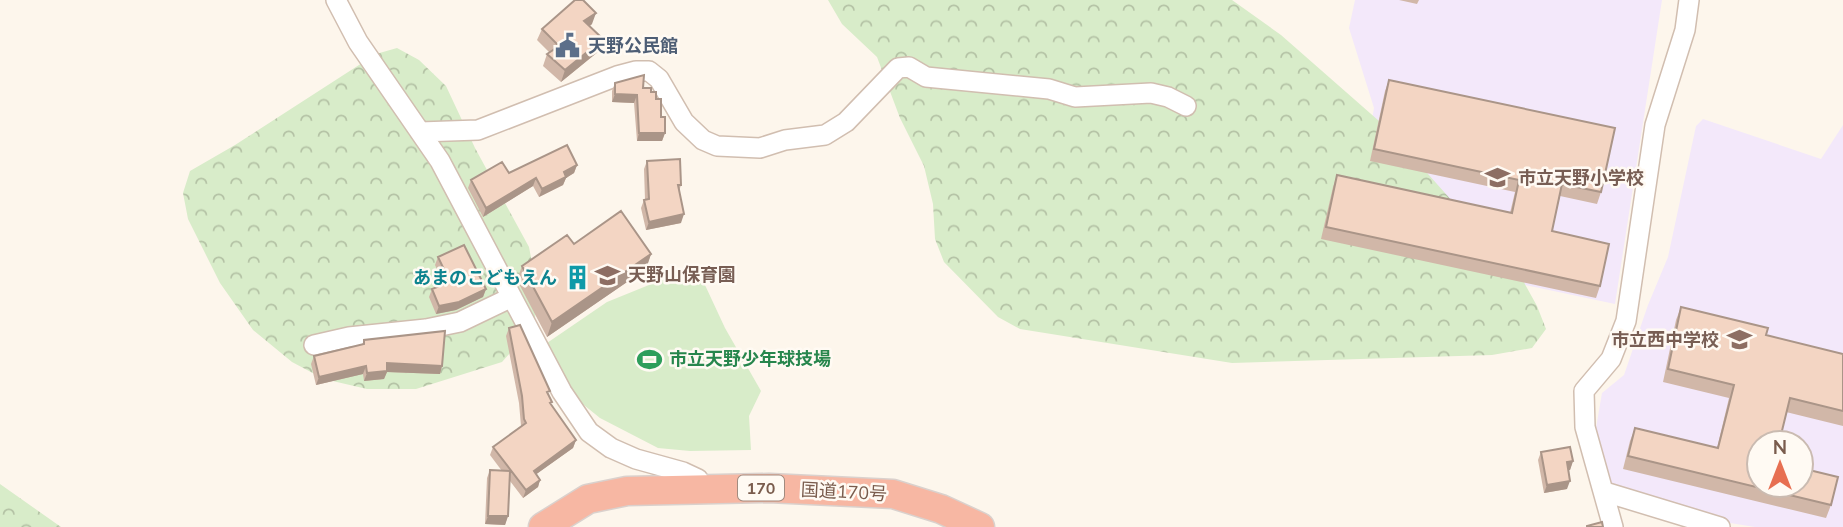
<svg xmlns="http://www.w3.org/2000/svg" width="1843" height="527" font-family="Mulish,'Noto Sans JP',sans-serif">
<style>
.education{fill:#f3e8fa;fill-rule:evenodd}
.forest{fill:url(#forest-crowns)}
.pitch{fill:#d8ecc9}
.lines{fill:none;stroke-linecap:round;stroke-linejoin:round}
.minor-casing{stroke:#d1beb0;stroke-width:22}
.highway-casing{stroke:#dad1cd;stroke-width:31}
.minor{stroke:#fff;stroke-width:19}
.highway{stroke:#f7b7a3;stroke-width:28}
.wall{fill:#d1b7a8}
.shaded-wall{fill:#aa9588}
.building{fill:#f3d5c3;stroke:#aa9588;stroke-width:2}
.labels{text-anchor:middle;stroke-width:5;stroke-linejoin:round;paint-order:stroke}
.shield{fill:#fffaf3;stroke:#a28b7f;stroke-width:2}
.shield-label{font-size:16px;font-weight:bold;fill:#7a5c4d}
.service-label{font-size:18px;font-weight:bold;fill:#4e5e75;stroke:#fffaf3;text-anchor:start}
.education-label{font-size:18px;font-weight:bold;fill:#785e54;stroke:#fffaf3;text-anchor:start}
.culture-label{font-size:18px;font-weight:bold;fill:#0d838f;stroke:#fffaf3;text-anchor:end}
.leisure-label{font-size:18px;font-weight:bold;fill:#27864d;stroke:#fffaf3;text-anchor:start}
.street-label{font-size:18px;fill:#7a5c4d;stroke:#fffaf3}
</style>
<defs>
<pattern id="forest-crowns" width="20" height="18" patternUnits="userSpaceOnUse" patternTransform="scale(1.75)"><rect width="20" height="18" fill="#d8ecc9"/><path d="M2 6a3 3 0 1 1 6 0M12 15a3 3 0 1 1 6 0" fill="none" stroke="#b4c2a5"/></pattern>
</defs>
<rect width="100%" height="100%" fill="#fdf6ec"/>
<!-- education -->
<path class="education" d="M1355 0H1662L1615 304 1349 248 1374 108 1349 28Z
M1703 119 1821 159 1843 125V527H1755L1724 522 1618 491 1607 478 1596 428 1602 393 1624 375 1648 305 1668 257 1696 126ZM1759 443H1801V485H1759Z"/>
<!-- forest -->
<path class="forest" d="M828 0H1232L1281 35 1387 128 1478 230 1516 268 1537 306 1546 329 1532 348 1492 355 1232 363 1020 329 998 317 944 262 935 239 933 204 924 166 900 118 877 57 842 24Z
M397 48 419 60 446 86 475 148 529 247 538 294 534 326 502 362 416 389H367L324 379 292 362 253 330 220 283 188 219 183 193 190 171 235 145 376 54Z
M0 484 61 527H0Z"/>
<!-- pitch -->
<path class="pitch" d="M686 270H698L725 328 761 391 749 416 751 450 690 451 658 448 600 418 574 397 547 343 607 302Z"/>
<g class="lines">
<defs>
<path id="minor" d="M336 0 358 42 440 161 562 392 589 432 611 448 636 459 683 472 698 479 703 489
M420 132 478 130 617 76 636 71H649L659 79 684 122 703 140 717 146 760 148 785 140 825 135 846 122 898 68 909 67 926 77 1049 89 1075 97 1151 93 1168 97 1186 106
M314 345 349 337 426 329 460 322 512 297
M1605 492 1720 527
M1613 527 1585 427 1584 391 1611 359 1626 321 1655 125 1685 30 1689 0"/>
<path id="highway" d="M543 527 588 499 627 491 769 488 893 494 941 509 980 527"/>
</defs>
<!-- minor casing -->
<use href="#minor" class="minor-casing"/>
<!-- highway casing -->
<use href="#highway" class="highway-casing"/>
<!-- minor -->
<use href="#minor" class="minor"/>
<!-- highway -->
<use href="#highway" class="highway"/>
</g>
<!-- wall -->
<path class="wall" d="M1399 0H1419L1417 4Z
M592 24 590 26 599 51 561 82 543 66 547 54 550 53 537 40 542 29Z
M1389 80 1601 192 1597 204 1560 196 1552 231 1600 286 1596 298 1321 239 1333 187 1337 175 1510 213 1515 192 1370 161 1385 91Z
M615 83 643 88 651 92 656 99 665 133 662 141H637L634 103 612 102V91Z
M647 161 681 185 679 191 681 223 646 230 641 208 644 200H645L644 169Z
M577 165 574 173 566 178 563 185 539 197 533 186 483 217 468 188 471 180 509 173Z
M574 244 651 254 646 269 547 337 517 280 522 266Z
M438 257 486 289 483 297 456 310 436 314 429 297 432 289 444 284 435 265Z
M1681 307 1766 335 1843 354V426L1786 412 1759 485 1831 505 1826 518 1623 469 1630 441 1635 428 1717 448 1729 398 1663 382 1676 320Z
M509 328 548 395 551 405 576 440 573 448 536 474 540 480 538 487 523 498 510 481 508 516 505 525 485 524 487 478 490 470 502 471 490 455 493 447 521 426 519 403 506 336Z
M364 340 442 366 440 374 387 372 384 379 364 381 363 374 316 385 311 364 314 356 362 345Z
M1541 452 1573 461 1570 470H1568L1567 489 1544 493 1538 460Z"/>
<!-- shaded-wall -->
<path class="shaded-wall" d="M596 13 592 24 580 33 584 21Z
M603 39 599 51 561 82 565 70Z
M615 94 637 95 634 103 612 102Z
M639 133H665L662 141H637Z
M577 165 574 173 566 178 563 185 539 197 542 189 564 172Z
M536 178 533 186 483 217 486 208Z
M684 214 681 223 646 230 649 222Z
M651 254 646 269 547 337 552 322Z
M486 289 483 297 456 310 436 314 439 306Z
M387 363 442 366 440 374 387 372 384 379 364 381 367 373Z
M366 366 363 374 316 385 319 377Z
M576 440 573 448 531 478 534 471Z
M1573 461 1570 470 1564 471 1567 462Z
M540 480 538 487 523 498 526 490Z
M1570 481 1567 489 1544 493 1547 485Z
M488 516H508L505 525 485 524Z"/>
<!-- building -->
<path class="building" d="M575 0H583L596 13 584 21 603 39 565 70 547 54 559 46 542 29Z
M644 75 643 88H651V92H656V99H661V117H665V133H639L637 95 615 94V83Z
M1389 80 1615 128 1601 192 1562 184 1552 231 1609 244 1600 286 1326 227 1337 175 1512 213 1519 180 1374 149Z
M567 145 577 165 564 172 566 177 542 189 536 178 486 208 471 180 502 162 509 173Z
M680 159 681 185H678L684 214 649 222 644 200 649 199 647 161Z
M621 211 651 254 552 322 522 266 567 235 574 244Z
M464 245 486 289 459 302 439 306 432 289 450 282 438 257Z
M1681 307 1768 328 1766 335 1843 354V411L1790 398 1779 443H1759V485H1801V468L1838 477 1831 505 1628 456 1635 428 1718 448 1734 385 1668 369Z
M520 325 550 391 547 392 552 402 550 403 576 440 534 471 540 480 526 490 493 447 526 423 524 419 522 396 509 328Z
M445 331 442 366 387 363V371L367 373 366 366 319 377 314 356 364 344V340Z
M1570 447 1573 461 1567 462 1570 481 1547 485 1541 452Z
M490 470 510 471 508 516H488Z
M1602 522 1603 527H1587V526Z"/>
<!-- icons -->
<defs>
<symbol id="civic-bare" viewBox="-9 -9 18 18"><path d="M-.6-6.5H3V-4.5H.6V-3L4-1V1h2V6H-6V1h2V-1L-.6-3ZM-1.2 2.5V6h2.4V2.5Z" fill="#5c6f8a" stroke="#fffaf3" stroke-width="2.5" paint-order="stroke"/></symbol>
<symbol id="school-bare" viewBox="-9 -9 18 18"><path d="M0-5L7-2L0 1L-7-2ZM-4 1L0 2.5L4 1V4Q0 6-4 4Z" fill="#8d6e63" stroke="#fffaf3" stroke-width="2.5" paint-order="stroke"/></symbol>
<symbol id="building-bare" viewBox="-9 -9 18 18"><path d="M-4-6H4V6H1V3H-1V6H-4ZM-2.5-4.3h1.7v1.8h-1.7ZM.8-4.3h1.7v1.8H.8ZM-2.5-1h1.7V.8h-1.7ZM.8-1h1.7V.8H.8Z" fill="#0f9aa8" stroke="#fffaf3" stroke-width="2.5" paint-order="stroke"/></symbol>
<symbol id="stadium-bare" viewBox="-9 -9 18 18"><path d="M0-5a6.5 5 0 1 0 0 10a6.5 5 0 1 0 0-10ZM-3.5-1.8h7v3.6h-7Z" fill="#2e9e5b" stroke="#fffaf3" stroke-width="2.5" paint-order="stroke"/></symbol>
</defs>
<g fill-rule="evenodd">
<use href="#civic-bare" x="550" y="28" width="35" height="35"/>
<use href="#school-bare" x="1480" y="160" width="35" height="35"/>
<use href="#school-bare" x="590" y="258" width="35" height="35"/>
<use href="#building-bare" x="560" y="260" width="35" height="35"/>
<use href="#school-bare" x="1722" y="322" width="35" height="35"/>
<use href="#stadium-bare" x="632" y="342" width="35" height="35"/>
</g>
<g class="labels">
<!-- shield labels -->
<rect class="shield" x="738" y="475.5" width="46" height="25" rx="5"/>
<g class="shield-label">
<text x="761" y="494">170</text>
</g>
<!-- service labels -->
<g class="service-label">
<text x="588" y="52">天野公民館</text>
</g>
<!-- education labels -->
<g class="education-label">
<text x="1518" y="184">市立天野小学校</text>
<text x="628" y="281">天野山保育園</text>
<text x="1719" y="346" text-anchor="end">市立西中学校</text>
</g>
<!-- culture labels -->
<g class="culture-label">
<text x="557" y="284">あまのこどもえん</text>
</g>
<!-- leisure labels -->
<g class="leisure-label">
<text x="669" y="365">市立天野少年球技場</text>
</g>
<!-- street labels -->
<g class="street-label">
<text transform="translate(844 492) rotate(3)" y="6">国道170号</text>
</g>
</g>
<!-- north arrow -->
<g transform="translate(1780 464)"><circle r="33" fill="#fffaf3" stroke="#cabbb1" stroke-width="2"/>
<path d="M0-5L12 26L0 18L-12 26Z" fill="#e76f51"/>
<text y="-10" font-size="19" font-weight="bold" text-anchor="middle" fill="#7a5c4d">N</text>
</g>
</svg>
